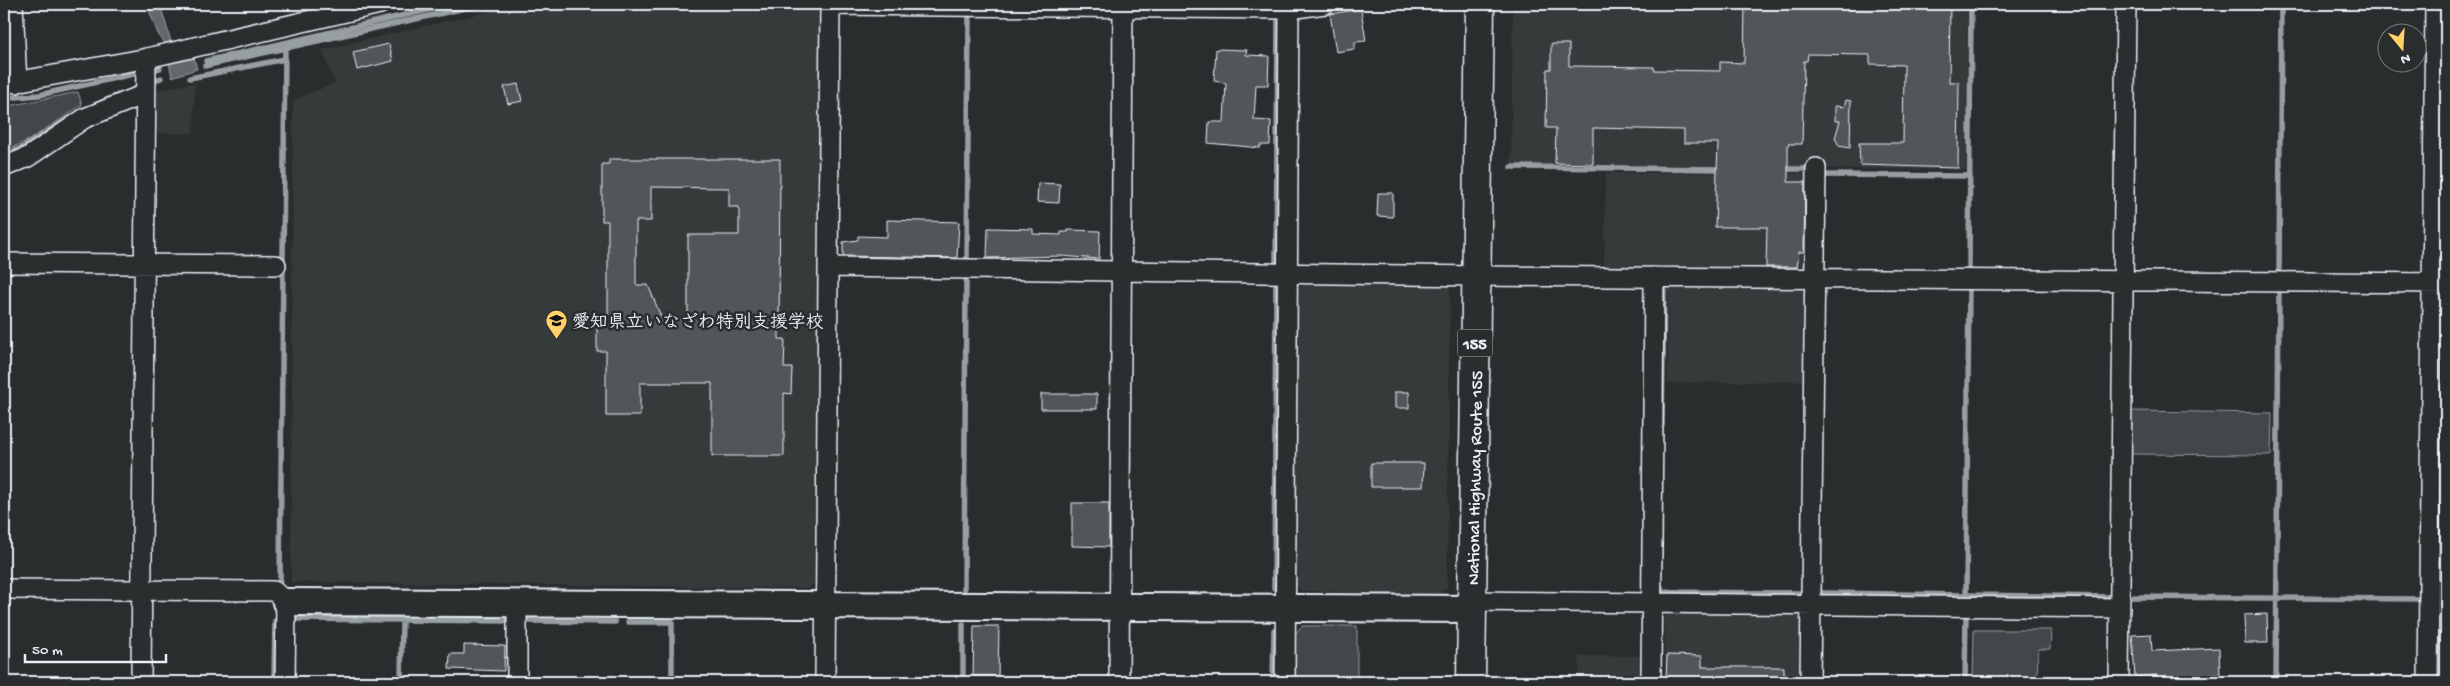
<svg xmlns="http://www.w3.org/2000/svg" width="2450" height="686" font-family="'Gochi Hand','Klee One',sans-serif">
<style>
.built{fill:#363a3b}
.green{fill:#424648;stroke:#959ca0}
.water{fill:#63686b;stroke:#989fa3}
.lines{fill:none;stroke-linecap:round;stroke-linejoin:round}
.stream{stroke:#989fa3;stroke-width:5.5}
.building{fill:#535759;stroke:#e8f1f8;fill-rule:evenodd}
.street-casing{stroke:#e8f1f8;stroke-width:22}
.secondary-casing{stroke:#e8f1f8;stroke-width:30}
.highway-casing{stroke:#e8f1f8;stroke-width:31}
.street{stroke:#2a2d2e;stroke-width:19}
.secondary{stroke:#2a2d2e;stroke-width:26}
.highway{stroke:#2a2d2e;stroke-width:28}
.labels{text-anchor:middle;stroke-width:5;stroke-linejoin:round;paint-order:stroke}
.shield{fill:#2a2d2e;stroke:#afb6bb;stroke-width:1}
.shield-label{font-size:16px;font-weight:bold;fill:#e8f1f8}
.poi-label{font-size:18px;font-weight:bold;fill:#e8f1f8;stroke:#2a2d2e;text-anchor:start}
.street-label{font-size:18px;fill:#e8f1f8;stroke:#2a2d2e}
</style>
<rect width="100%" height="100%" fill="#2a2d2e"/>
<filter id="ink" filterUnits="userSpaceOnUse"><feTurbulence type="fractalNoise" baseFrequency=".02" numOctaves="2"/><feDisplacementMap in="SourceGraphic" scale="10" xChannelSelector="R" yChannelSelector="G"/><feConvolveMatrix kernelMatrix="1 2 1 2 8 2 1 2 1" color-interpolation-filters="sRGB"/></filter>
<g filter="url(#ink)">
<!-- built -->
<path class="built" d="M521 4H822L818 580 809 588 291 582 293 100 335 83 322 50Z
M1513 4H1967L1966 170 1511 166Z
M195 83 193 133H156V90Z
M1606 173H1806L1807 264 1798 272 1604 268Z
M1305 284H1450L1447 587 1439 594 1302 591 1294 584V292Z
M1799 286 1808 295 1809 381 1668 383V287Z
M1665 610 1795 612 1802 620V682H1665Z
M1579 656H1641V682H1579Z"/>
<!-- green -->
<path class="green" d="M78 92 82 105 29 140 4 151V107Z
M2130 411 2272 413 2271 455 2129 454Z
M1302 626H1357V682H1293V636Z
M1974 630H2051L2050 649H2038L2037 682H1973Z"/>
<!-- water -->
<path class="water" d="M149 4H160L177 62 194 58 197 69 172 77 165 44 158 34 150 13Z"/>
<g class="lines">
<!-- stream -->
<path class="stream" d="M206 61 453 4
M205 66 483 4
M190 78 285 59
M150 82 161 78
M4 98 39 95 160 68
M79 112 118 95
M4 156 23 147 69 118
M1511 167 1724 169
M1781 169H1806
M1824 175 1970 176
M967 261 969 16
M1276 264 1278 20
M1969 271 1971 4
M2279 274 2281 4
M1662 425 1664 288
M280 581 285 49
M1661 587V592L1801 593
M1274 588 1276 285
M964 589 966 282
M1822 593 2114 597
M1966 597 1969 287
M2130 597 2421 599
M2438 599H2446
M294 619 508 621
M529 621 615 622
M628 622H672V682
M274 682 275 621
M401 682 402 620
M963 682V624
M1273 682 1274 630
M1965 682 1966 615
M2276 682 2279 290"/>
</g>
<!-- building -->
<path class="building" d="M1745 4H1950L1949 82H1959L1958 168 1860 165 1859 143H1903L1904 65 1870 64V55L1808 54 1807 61H1804L1802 144H1788V182H1805L1804 252H1799L1797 267H1766L1767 227H1715L1718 143H1684V130L1593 128V164L1555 163 1556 128H1546L1547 69H1551V44H1569V66L1654 67V70L1720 71V62L1744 63Z
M1361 9 1366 41 1355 42V49L1336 52 1330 14Z
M389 44 393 61 357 70 353 52Z
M1216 49 1247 50 1246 55 1269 56 1268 85H1256L1254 120 1271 121 1270 145H1260V148L1208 143 1209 122H1224L1226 83 1214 81Z
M518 84 522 101 508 104 504 87Z
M1846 100 1851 101 1850 148 1839 146 1835 138 1840 121H1835V106L1844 107Z
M609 159H780L779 339H785L784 368H792L791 394 784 393V456H712V383H640V416H606V351H597V319H608V221H602V164H609ZM651 187 729 188V207H739V235H688V319H662L648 285H636V221H651Z
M1038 183 1060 184 1059 203 1037 202Z
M1378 193H1393V217L1377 216Z
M887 220 959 222 957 258 843 256V242L858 240V236L887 237Z
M988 228 1033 229V234L1061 235V232H1068V230L1100 231 1099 259 1061 256 987 258Z
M1395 392H1409V408H1395Z
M1041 394H1097V409H1041Z
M1371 463H1424L1423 487H1371Z
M1072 503H1109V547L1072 546Z
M2267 614 2268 643H2245L2244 615Z
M974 626H999L998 676H973Z
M2151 634 2152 651 2219 648 2220 675 2192 676V680H2179V682H2158L2157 675 2135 677 2132 635Z
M464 645 505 646 504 671 449 669 450 654H464Z
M1667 655 1702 656V667H1784V682H1666Z"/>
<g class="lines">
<defs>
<path id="street" d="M13 4 17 83
M830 5 1289 9 1325 4
M4 84 143 59 380 4
M4 167 28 157 85 118 145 94
M4 263 276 265
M830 267 1476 276 2446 283
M4 589 274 591 286 602 285 682
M1472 601 2120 608
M141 682 146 58
M517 682V603
M825 682 830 4
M1119 682 1123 4
M1285 682 1289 4
M1651 682 1654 277
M1810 682 1816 168
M2119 682 2126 4
M2428 682 2435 4"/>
<path id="secondary" d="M286 602 1472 609"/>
<path id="highway" d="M1471 682 1480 4"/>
</defs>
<!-- street casing -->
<use href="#street" class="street-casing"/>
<!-- secondary casing -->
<use href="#secondary" class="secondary-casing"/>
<!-- highway casing -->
<use href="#highway" class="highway-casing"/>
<!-- street -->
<use href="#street" class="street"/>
<!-- secondary -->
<use href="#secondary" class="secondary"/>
<!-- highway -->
<use href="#highway" class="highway"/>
</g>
</g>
<!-- icons -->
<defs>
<symbol id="school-pin" viewBox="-11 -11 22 30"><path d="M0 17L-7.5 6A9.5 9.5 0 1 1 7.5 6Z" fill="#ffd166" stroke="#2a2d2e"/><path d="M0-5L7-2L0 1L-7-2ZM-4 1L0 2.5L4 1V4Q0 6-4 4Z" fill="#111"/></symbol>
</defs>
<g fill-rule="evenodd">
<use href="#school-pin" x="544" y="308" width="25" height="34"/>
</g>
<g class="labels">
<!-- shield labels -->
<rect class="shield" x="1457.5" y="329.5" width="35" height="27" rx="4"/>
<g class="shield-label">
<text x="1475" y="349">155</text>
</g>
<!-- poi labels -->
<g class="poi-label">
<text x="572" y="327">愛知県立いなざわ特別支援学校</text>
</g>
<!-- street labels -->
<g class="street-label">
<text transform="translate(1474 478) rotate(-89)" y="6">National Highway Route 155</text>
</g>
</g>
<!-- margin -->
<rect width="2450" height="686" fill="none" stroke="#2a2d2e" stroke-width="20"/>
<rect x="10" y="10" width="2430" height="666" fill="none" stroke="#e8f1f8" stroke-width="2" filter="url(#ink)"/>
<!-- north arrow -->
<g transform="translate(2402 48) rotate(162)"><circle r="24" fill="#2a2d2e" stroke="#767b7f"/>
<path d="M0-4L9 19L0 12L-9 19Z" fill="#ffd166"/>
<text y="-8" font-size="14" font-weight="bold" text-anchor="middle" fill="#e8f1f8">N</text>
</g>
<!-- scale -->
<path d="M25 654v8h141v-8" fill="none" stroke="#e8f1f8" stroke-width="2.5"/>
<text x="32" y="654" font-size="15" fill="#e8f1f8" stroke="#2a2d2e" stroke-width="4" paint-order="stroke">50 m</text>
</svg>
